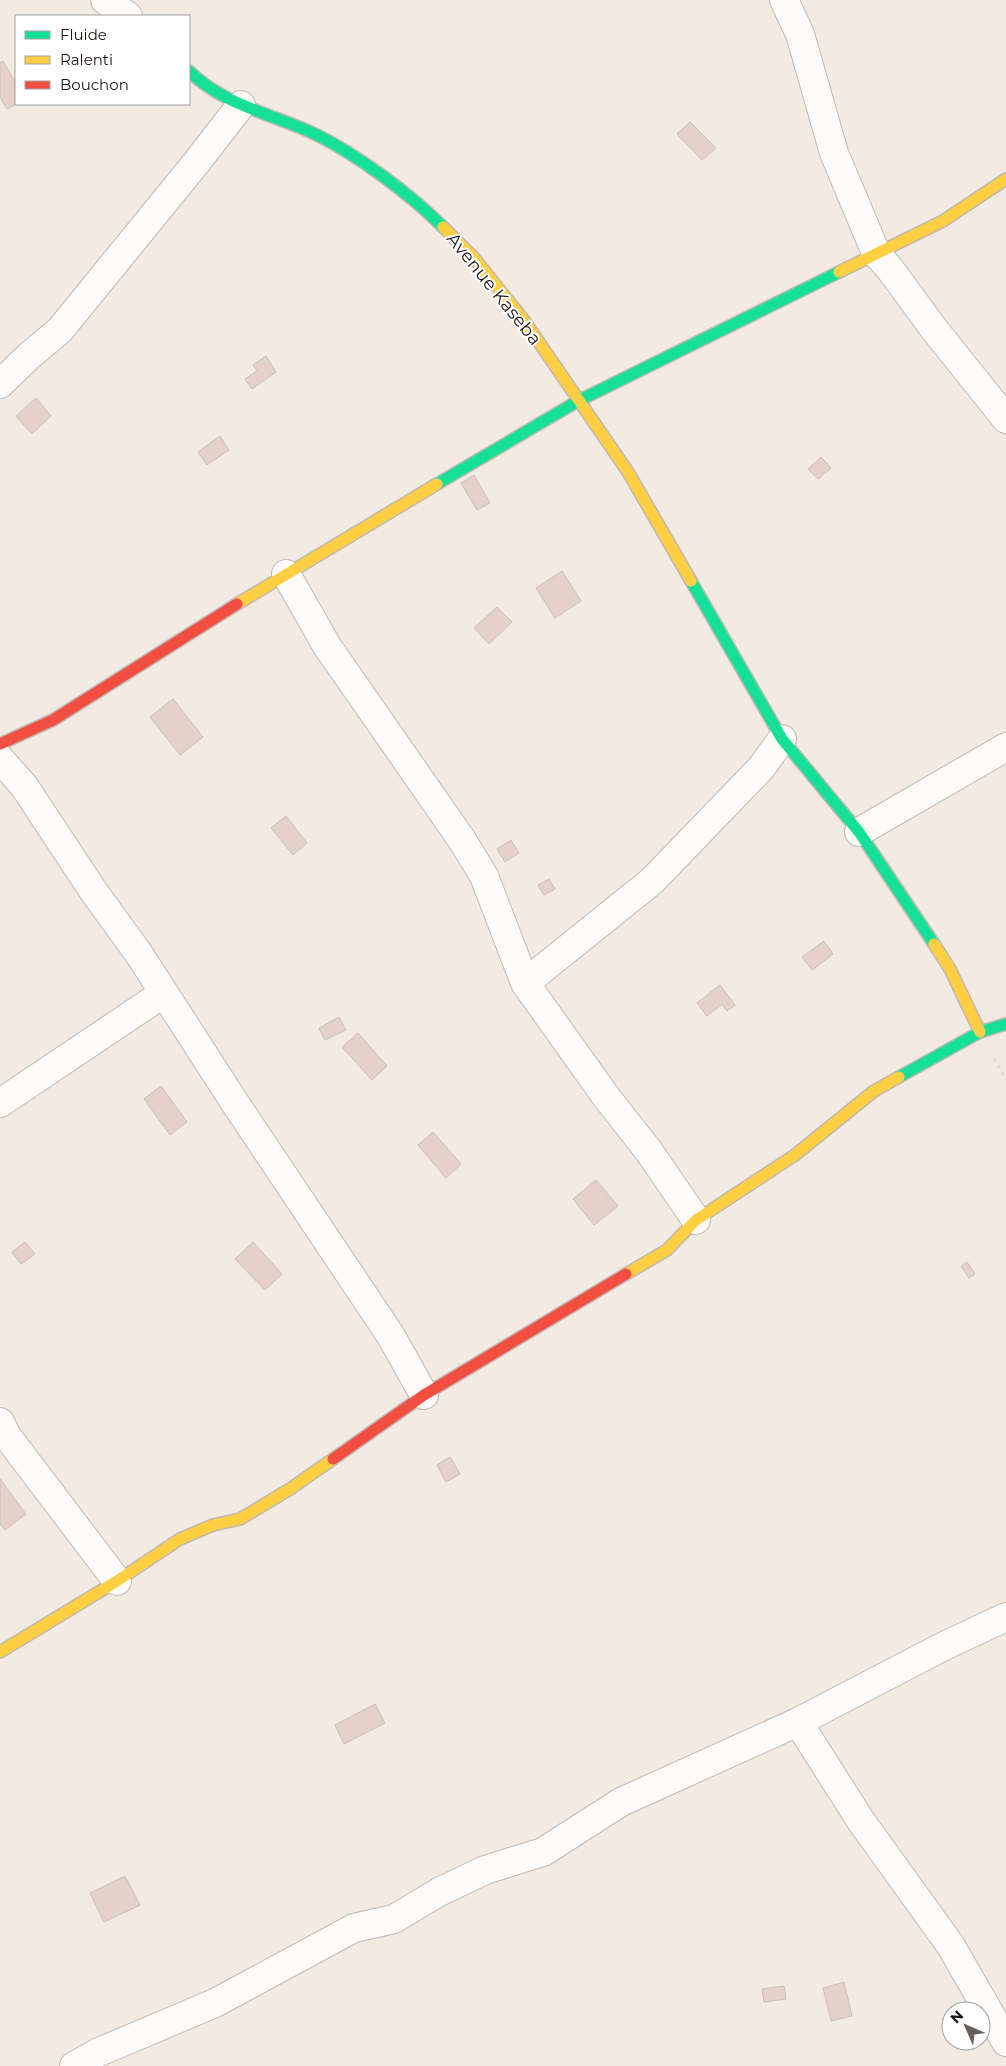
<svg xmlns="http://www.w3.org/2000/svg" width="1006" height="2066" font-family="Montserrat,sans-serif">
<style>
.building{fill:#e5d1ca;stroke:#c6bfba}
.lines{fill:none;stroke-linecap:round;stroke-linejoin:round}
.street-casing{stroke:#bfb8b3;stroke-width:30}
.fast-casing{stroke:#bfb8b3;stroke-width:14}
.slow-casing{stroke:#bfb8b3;stroke-width:14}
.jam-casing{stroke:#bfb8b3;stroke-width:14}
.path{stroke:#dddad8;stroke-width:3;stroke-dasharray:4 4;stroke-linecap:butt}
.street{stroke:#fdfcfb;stroke-width:28}
.fast{stroke:#16e098;stroke-width:11}
.slow{stroke:#ffcf43;stroke-width:11}
.jam{stroke:#f24e42;stroke-width:11}
.labels{text-anchor:middle;stroke-width:4;stroke-linejoin:round;paint-order:stroke}
.street-label{font-size:18px;fill:#1a1410;stroke:#fff}
</style>
<rect width="100%" height="100%" fill="#f3eae2"/>
<!-- building -->
<path class="building" d="M3 61 16 84V104L7 109 0 97V63Z
M690 122 716 148 702 160 677 134Z
M266 356 276 372 252 389 245 379 257 371 253 365Z
M36 398 51 416 32 434 16 416Z
M220 436 229 450 207 465 198 452Z
M821 457 831 468 818 479 808 469Z
M474 475 490 503 477 510 461 483Z
M562 571 581 601 555 618 536 588Z
M497 607 512 622 489 644 474 628Z
M173 699 203 737 180 755 150 717Z
M286 816 307 843 293 855 271 828Z
M511 840 519 853 505 862 497 849Z
M549 879 555 889 544 895 538 885Z
M824 941 833 954 812 970 802 957Z
M720 985 735 1005 727 1011 722 1004 707 1016 697 1003Z
M339 1017 346 1030 325 1040 319 1028Z
M358 1033 387 1066 372 1080 342 1047Z
M161 1086 187 1122 170 1135 144 1099Z
M433 1132 461 1164 446 1178 418 1145Z
M596 1180 618 1206 594 1225 573 1199Z
M25 1242 35 1254 21 1264 12 1252Z
M253 1242 282 1274 265 1290 235 1259Z
M967 1262 975 1274 969 1278 961 1266Z
M450 1457 460 1474 446 1482 437 1465Z
M0 1479 26 1514 5 1530 0 1524Z
M375 1704 385 1723 344 1744 335 1725Z
M125 1876 140 1905 104 1922 90 1893Z
M844 1982 852 2016 831 2021 823 1988Z
M784 1986 786 1999 764 2002 762 1989Z"/>
<g class="lines">
<defs>
<path id="street" d="M105 0 128 16
M784 0 800 34 834 153 876 253 890 269 934 329 1006 419
M0 384 29 356 60 330 196 163 241 105
M286 574 327 646 462 840 484 876 525 983 607 1098 648 1150 696 1220
M0 759 24 786 94 892 139 954 235 1103 391 1336 424 1395
M859 832 1006 747
M525 983 652 881 761 768 782 739
M0 1103 164 993
M0 1422 7 1436 117 1581
M798 1722 861 1821 951 1946 1006 2042
M74 2066 99 2052 215 2003 354 1928 394 1919 439 1892 485 1870 543 1852 621 1802 798 1722 944 1646 1006 1617"/>
<path id="fast" d="M189 71C224 106 274 114 317 135 359 156 410 194 443 227
M437 484 578 401 839 272
M691 581 782 739 859 832 934 944
M899 1077 980 1032 1006 1024"/>
<path id="slow" d="M443 227 474 258 523 319 628 472 691 581
M839 272 943 221 1006 179
M237 604 437 484
M934 944 950 969 980 1032
M626 1274 667 1250 696 1220 795 1155 874 1091 899 1077
M0 1652 117 1581 180 1539 213 1525 240 1519 290 1489 333 1459"/>
<path id="jam" d="M0 744 53 720 237 604
M333 1459 424 1395 626 1274"/>
</defs>
<!-- street casing -->
<use href="#street" class="street-casing"/>
<!-- fast casing -->
<use href="#fast" class="fast-casing"/>
<!-- slow casing -->
<use href="#slow" class="slow-casing"/>
<!-- jam casing -->
<use href="#jam" class="jam-casing"/>
<!-- path -->
<path class="path" d="M994 1058 1006 1080"/>
<!-- street -->
<use href="#street" class="street"/>
<!-- fast -->
<use href="#fast" class="fast"/>
<!-- slow -->
<use href="#slow" class="slow"/>
<!-- jam -->
<use href="#jam" class="jam"/>
</g>
<g class="labels">
<!-- street labels -->
<g class="street-label">
<text transform="translate(494 289) rotate(51)" y="6">Avenue Kaseba</text>
</g>
</g>
<!-- legend -->
<rect x="15" y="15" width="175" height="90" fill="#ffffff" stroke="#a3a19f"/>
<rect x="25" y="31" width="25" height="8" fill="#16e098" stroke="#a3a19f"/>
<text x="60" y="40" font-size="15" fill="#1a1410">Fluide</text>
<rect x="25" y="56" width="25" height="8" fill="#ffcf43" stroke="#a3a19f"/>
<text x="60" y="65" font-size="15" fill="#1a1410">Ralenti</text>
<rect x="25" y="81" width="25" height="8" fill="#f24e42" stroke="#a3a19f"/>
<text x="60" y="90" font-size="15" fill="#1a1410">Bouchon</text>
<!-- north arrow -->
<g transform="translate(966 2026) rotate(315)"><circle r="24" fill="#ffffff" stroke="#a3a19f"/>
<path d="M0-4L9 19L0 12L-9 19Z" fill="#665f5a"/>
<text y="-8" font-size="14" font-weight="bold" text-anchor="middle" fill="#1a1410">N</text>
</g>
</svg>
